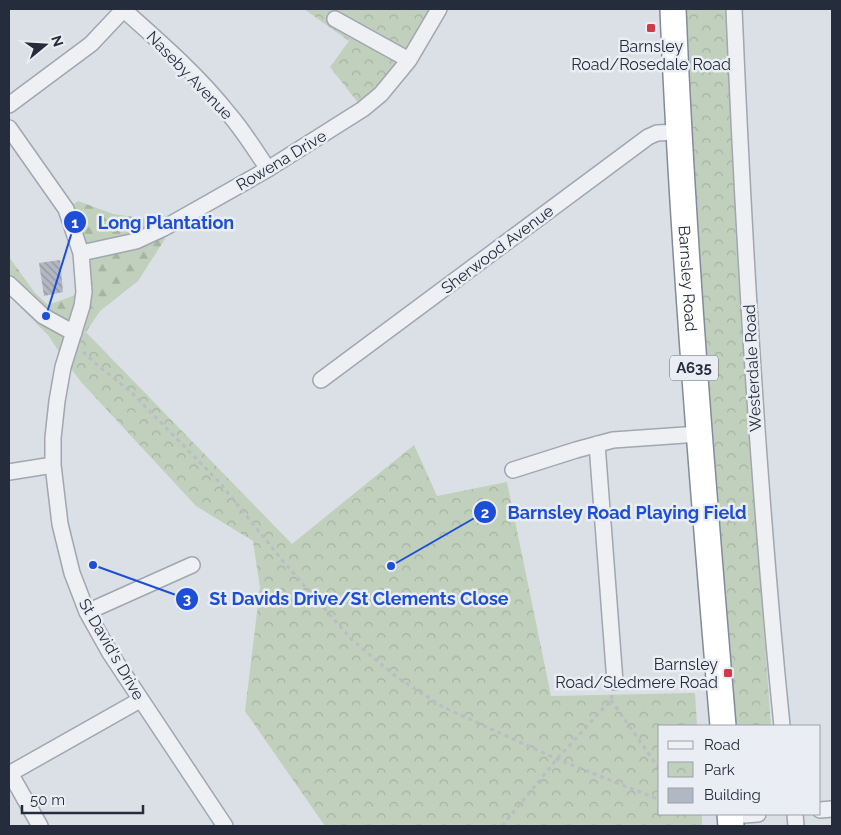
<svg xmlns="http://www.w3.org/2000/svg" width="841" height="835" font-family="Raleway,sans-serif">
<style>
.forest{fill:url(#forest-firs)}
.park{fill:url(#park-crowns)}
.building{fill:url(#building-back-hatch)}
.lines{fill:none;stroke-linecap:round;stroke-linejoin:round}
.minor-casing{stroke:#a1a6b0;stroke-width:18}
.trunk-casing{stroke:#828b9d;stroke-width:28}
.path{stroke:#babdc4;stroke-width:3;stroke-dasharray:4 4;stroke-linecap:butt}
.minor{stroke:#eef0f4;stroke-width:15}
.trunk{stroke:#fff;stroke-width:25}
.poi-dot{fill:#d13a49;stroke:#eaeef4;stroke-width:2}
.labels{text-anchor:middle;stroke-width:5;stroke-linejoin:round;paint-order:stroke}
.shield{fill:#eaeef4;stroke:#606673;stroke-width:1}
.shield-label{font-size:15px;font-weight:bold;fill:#252c3c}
.poi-label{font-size:16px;fill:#252c3c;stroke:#eaeef4}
.street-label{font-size:16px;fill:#252c3c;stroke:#eaeef4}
.leader{fill:none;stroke:#1d4ed8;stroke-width:2}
.callout-dot{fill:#1d4ed8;stroke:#eaeef4;stroke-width:2}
.mark-label{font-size:15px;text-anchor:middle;font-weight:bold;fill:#fff}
.callout-label{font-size:18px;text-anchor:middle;font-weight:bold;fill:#1d4ed8;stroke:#eaeef4;stroke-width:5;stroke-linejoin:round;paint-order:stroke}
</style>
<defs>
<pattern id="forest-firs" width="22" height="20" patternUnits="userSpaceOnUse" patternTransform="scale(1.25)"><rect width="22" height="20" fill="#c0d0bc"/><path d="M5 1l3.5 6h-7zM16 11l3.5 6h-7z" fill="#a5b3a2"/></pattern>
<pattern id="park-crowns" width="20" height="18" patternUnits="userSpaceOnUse" patternTransform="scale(1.25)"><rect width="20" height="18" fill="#c0d0bc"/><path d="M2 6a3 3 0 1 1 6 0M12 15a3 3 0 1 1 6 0" fill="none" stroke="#a5b3a2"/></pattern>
<pattern id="building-back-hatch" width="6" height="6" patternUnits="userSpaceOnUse" patternTransform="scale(1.25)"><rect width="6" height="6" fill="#b2b8c3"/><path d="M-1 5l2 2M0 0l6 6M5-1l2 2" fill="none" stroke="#9196a0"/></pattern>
</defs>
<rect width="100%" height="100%" fill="#dbdfe6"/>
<!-- forest -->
<path class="forest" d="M78 201 113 214 149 219 152 234 164 228 165 239 138 281 100 311 86 332 78 323 65 361 48 335 9 296V257L35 293 48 305 84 292 66 209Z"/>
<!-- park -->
<path class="park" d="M304 9H438L363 109 330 67 349 41Z
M685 9H728L752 464 771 726H736L713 472 694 218Z
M77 323 292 544 414 445 437 496 507 482 551 696 695 693 697 726H660V814H702V826H325L245 711 260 588 253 541 196 506 82 383 65 361Z"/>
<!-- building -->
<path class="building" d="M60 260 63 292 44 296 39 263Z"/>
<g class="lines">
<defs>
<path id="minor" d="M734 9C744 248 758 488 782 726
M124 10C160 42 198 75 228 113 243 130 255 150 268 169
M335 19 409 60
M9 105 91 44 124 9
M9 128 66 209 81 253 84 292 82 306 63 367 57 401 53 438V465L60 524 72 573 87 612 110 653 225 826
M81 253 136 241 164 228 268 169 363 109 381 94 409 60 439 9
M9 284 43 316 74 333
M321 380 648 137 657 133 678 132
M597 444 615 682
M513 470 576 450 613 440 699 434
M9 472 53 465
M87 612 192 565
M10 773 40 826
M9 774 140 700
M820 810 832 809
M795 814 796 826
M730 816 758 814"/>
<g id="trunk">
<path id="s1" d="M673 9C683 248 703 487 723 726"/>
<path d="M730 814 731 826"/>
</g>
</defs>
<!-- minor casing -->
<use href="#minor" class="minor-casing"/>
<!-- trunk casing -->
<use href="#trunk" class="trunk-casing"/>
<!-- path -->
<path class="path" d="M83 352 96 364 131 392 220 483 282 560 352 640 398 678 443 707 557 759 660 800
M611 700 660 770
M502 826 557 759 611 700 612 695"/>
<!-- minor -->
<use href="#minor" class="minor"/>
<!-- trunk -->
<use href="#trunk" class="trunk"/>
</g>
<!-- markers -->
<g class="poi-dot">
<rect x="646" y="23" width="10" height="10" rx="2.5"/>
<rect x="723" y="668" width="10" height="10" rx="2.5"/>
</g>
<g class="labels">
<!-- shield labels -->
<rect class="shield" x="670" y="355.5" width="48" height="25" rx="4"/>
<g class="shield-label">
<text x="694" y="373">A635</text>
</g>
<!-- poi labels -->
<g class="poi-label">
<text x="651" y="52">Barnsley<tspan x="651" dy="18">Road/Rosedale Road</tspan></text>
<text x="718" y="670" text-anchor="end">Barnsley<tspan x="718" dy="18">Road/Sledmere Road</tspan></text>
</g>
<!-- street labels -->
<g class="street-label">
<text transform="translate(190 75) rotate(46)" y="6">Naseby Avenue</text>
<text transform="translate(281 160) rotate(-31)" y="6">Rowena Drive</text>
<text transform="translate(497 249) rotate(-37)" y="6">Sherwood Avenue</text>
<text dy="6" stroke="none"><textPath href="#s1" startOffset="270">Barnsley Road</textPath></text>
<text transform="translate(752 368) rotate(-93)" y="6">Westerdale Road</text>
<text transform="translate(112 649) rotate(60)" y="6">St David's Drive</text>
</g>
</g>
<!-- callouts -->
<path class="leader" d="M46 316L75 222M391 566L485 512M93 565L187 599"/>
<g class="callout-dot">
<circle cx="46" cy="316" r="5"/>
<circle cx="391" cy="566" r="5"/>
<circle cx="93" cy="565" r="5"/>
<circle cx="75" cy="222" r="12"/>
<circle cx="485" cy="512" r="12"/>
<circle cx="187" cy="599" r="12"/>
</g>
<g class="mark-label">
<text x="75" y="228">1</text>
<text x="485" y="518">2</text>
<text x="187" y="604">3</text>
</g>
<g class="callout-label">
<text x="166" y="229">Long Plantation</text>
<text x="627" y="519">Barnsley Road Playing Field</text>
<text x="359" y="605">St Davids Drive/St Clements Close</text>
</g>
<!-- border -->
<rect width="841" height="835" fill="none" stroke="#252c3c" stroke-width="20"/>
<!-- legend -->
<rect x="658" y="725" width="162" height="90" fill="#eaeef4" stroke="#9ba0aa"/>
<rect x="668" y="741" width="25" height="8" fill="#eef0f4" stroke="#9ba0aa"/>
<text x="704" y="750" font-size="15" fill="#252c3c">Road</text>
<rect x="668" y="762" width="25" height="15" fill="url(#park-crowns)" stroke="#9ba0aa"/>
<text x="704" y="775" font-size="15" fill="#252c3c">Park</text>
<rect x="668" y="788" width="25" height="15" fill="#b2b8c3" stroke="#9ba0aa"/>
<text x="704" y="800" font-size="15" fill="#252c3c">Building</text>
<!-- north arrow -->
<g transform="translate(45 45) rotate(72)" stroke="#eaeef4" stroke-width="4" paint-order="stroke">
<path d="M0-4L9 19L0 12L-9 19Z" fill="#252c3c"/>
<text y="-8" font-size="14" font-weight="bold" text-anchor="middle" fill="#252c3c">N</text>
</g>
<!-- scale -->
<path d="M22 805v8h121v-8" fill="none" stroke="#252c3c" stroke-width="2.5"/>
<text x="30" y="805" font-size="15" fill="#252c3c" stroke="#eaeef4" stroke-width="4" paint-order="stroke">50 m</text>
</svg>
